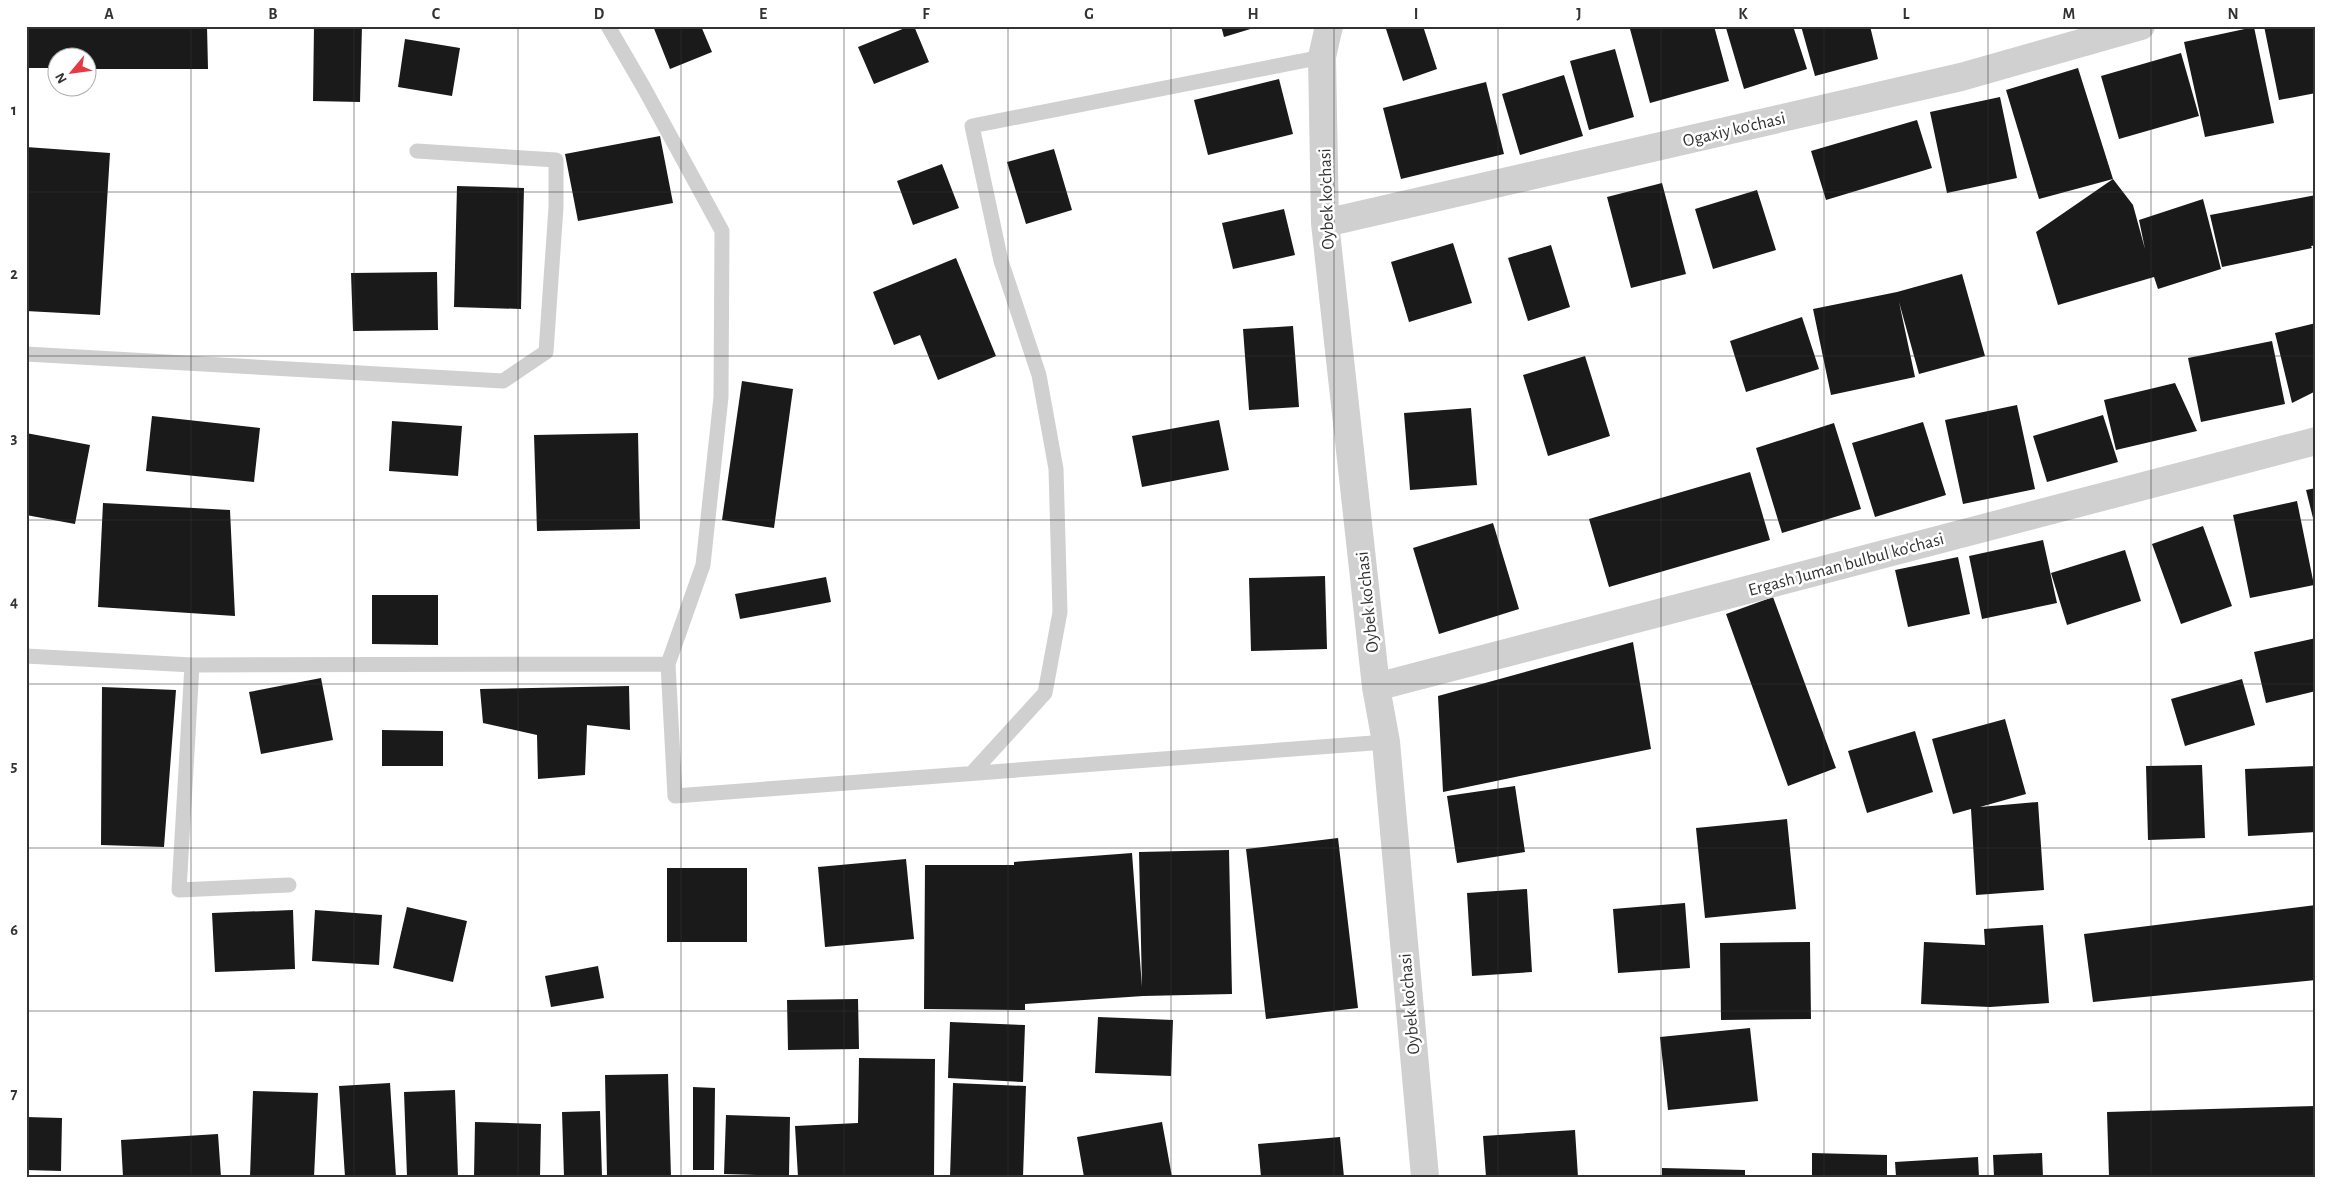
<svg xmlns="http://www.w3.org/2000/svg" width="2342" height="1203" font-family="'Alegreya Sans',sans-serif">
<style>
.building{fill:#1a1a1a}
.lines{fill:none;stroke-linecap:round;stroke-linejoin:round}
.lane{stroke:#d0d0d0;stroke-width:15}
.street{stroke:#d0d0d0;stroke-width:28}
.grid{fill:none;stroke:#333;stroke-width:1;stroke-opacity:0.55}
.labels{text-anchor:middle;stroke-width:5;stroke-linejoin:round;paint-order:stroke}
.street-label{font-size:18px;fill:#333;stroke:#fff}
.neatline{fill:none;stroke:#333;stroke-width:2}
.grid-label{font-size:16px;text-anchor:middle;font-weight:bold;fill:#333}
</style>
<rect width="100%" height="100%" fill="#fff"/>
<!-- building -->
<path class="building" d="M26 26H207L208 69H88V58H58V68H26Z
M314 26H362L360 102 313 101Z
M653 26H701L712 52 670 69Z
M910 26H914L929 62 874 84 858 47Z
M1221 26H1257V27L1224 37Z
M1385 26H1423L1437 69 1403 81Z
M1642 26H1714L1729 81 1650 103 1630 29Z
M1733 26H1793L1807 69 1744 89 1726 28Z
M1801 26H1870L1878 59 1815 76Z
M2264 26H2316V93L2279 100Z
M2254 27 2274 123 2205 137 2184 42Z
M405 39 460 48 452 96 398 87Z
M1615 49 1634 117 1589 130 1570 61Z
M2181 53 2199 116 2119 139 2101 76Z
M2078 68 2113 179 2133 205 2145 249 2139 220 2203 199 2221 269 2158 289 2154 277 2058 305 2036 232 2113 179 2039 199 2006 90Z
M1564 75 1583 136 1520 155 1502 94Z
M1279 79 1293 134 1208 155 1194 100Z
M1486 82 1504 154 1401 179 1383 108Z
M2000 97 2017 178 1947 193 1930 112Z
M1917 120 1932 168 1826 200 1811 151Z
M660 136 673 203 578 221 565 154Z
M26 147 110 153 100 315 26 311Z
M1054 149 1072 210 1026 224 1007 162Z
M942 164 959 208 913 225 897 181Z
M1662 183 1686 274 1631 288 1607 197Z
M457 186 524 188 521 309 454 307Z
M1757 190 1776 250 1713 269 1695 209Z
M2316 195V245L2311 246 2312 248 2222 267 2210 215Z
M1284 209 1295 255 1233 269 1222 223Z
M1453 243 1472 303 1409 322 1391 262Z
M1551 245 1570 307 1528 321 1508 258Z
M956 258 996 356 938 380 920 335 894 345 873 292Z
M437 272 438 330 353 331 351 273Z
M1962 274 1985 356 1919 374 1899 302 1915 377 1831 395 1813 309 1897 292Z
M1802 317 1819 369 1746 392 1730 341Z
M2316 323V391L2292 403 2275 333Z
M1293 326 1299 407 1249 410 1243 329Z
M2272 341 2285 404 2201 422 2188 358Z
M1585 356 1610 436 1548 456 1523 375Z
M742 381 793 389 774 528 722 520Z
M2175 383 2197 431 2116 450 2104 400Z
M2017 405 2035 489 1963 504 1945 420Z
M1471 408 1477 485 1410 490 1404 413Z
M2103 415 2118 462 2047 482 2033 436Z
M152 416 260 428 254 482 146 471Z
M1219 420 1229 470 1142 487 1132 436Z
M392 421 462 426 458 476 389 471Z
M1923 422 1946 495 1875 517 1852 443Z
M1834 423 1861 509 1782 533 1756 448Z
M26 433 90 445 75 524 26 515Z
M638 433 640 529 537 531 534 435Z
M1750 472 1770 540 1609 587 1589 519Z
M2316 488V526H2315L2306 490Z
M2297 501 2314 585 2250 598 2233 515Z
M103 503 230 510 235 616 98 607Z
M1493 523 1519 609 1439 634 1413 548Z
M2203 526 2232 606 2181 624 2152 544Z
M2043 540 2057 603 1982 619 1969 556Z
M2125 550 2141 601 2067 625 2051 573Z
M1958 557 1970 614 1908 627 1895 570Z
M1325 576 1327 649 1251 651 1249 578Z
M826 577 831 602 740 619 735 594Z
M372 595H438V645L372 644Z
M1773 597 1836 768 1788 786 1726 614Z
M2316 638V691L2266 703 2254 652Z
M1633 642 1651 749 1443 792 1438 696Z
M321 678 333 740 261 754 249 692Z
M2242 679 2255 725 2185 746 2171 699Z
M629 686 630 730 587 725 585 775 538 779 537 735 483 723 480 689Z
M102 687 176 690 164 847 101 845Z
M2005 719 2026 794 1980 807 2038 802 2044 890 1976 895 1971 809 1953 814 1932 739Z
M382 730 443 731V766H382Z
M1915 731 1933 792 1867 813 1848 751Z
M2202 765 2205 838 2148 840 2146 766Z
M2316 766V832L2248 836 2245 769Z
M1515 786 1525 852 1457 863 1447 796Z
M1787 819 1796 909 1705 918 1696 828Z
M1338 838 1358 1008 1266 1019 1246 849Z
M1229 850 1232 994 1143 996 1025 1004V1010L924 1009 925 865H1014V862L1132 853 1142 987 1139 852Z
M906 859 914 939 825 947 818 867Z
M667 868H747V942H667Z
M1527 889 1532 972 1472 976 1467 893Z
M1685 903 1690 968 1618 973 1613 909Z
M2316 905V980L2093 1002 2084 934Z
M407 907 467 921 453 982 393 968Z
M293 910 295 969 215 972 212 913Z
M315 910 382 915 379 965 312 961Z
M2043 925 2049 1003 1990 1007 1921 1004 1924 942 1985 945 1984 929Z
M1810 942 1811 1019 1721 1020 1720 943Z
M598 966 604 998 551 1007 545 976Z
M858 999 859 1049 788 1050 787 1000Z
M1098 1017 1173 1020 1171 1076 1095 1073Z
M950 1022 1025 1025 1023 1082 948 1078Z
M1750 1028 1758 1101 1668 1110 1660 1037Z
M859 1058 935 1059 934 1177H798L795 1126 858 1123Z
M668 1074 671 1177H607L605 1075Z
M390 1083 396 1177H345L339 1086Z
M953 1083 1026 1086 1023 1177H950Z
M693 1087 715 1088 714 1170H693Z
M455 1090 458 1177H407L404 1092Z
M253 1091 318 1093 314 1177H250Z
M2316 1106V1177H2109L2107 1112Z
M600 1111 602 1177H564L562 1112Z
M726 1115 790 1117 789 1176 724 1174Z
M26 1117 62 1118 61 1171 26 1170Z
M475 1122 541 1124 540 1177H474Z
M1162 1122 1172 1177H1084L1077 1137Z
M1575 1130 1578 1177H1486L1483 1136Z
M218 1134 221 1177H123L121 1140Z
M1340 1137 1344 1177H1261L1258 1144Z
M1812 1153 1887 1155V1177H1812Z
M2042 1153 2043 1177H1994L1993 1155Z
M1978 1157 1979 1177H1896L1895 1162Z
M1662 1168 1745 1170V1177H1662Z"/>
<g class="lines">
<!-- lane -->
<path class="lane" d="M608 26 644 88 722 231 721 397 703 565 668 664
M26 354 503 381 546 352 556 207V160L417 151
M26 656 192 665 668 664 675 796 1386 742
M192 665 179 890 289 885
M972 773 1045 693 1060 612 1056 469 1039 375 1001 261 972 126 1322 57"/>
<!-- street -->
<path class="street" d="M1329 26 1322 57 1325 223 1376 687 1386 742 1425 1177
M1325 223 1961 77 2141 26
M1376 687 2316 441"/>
</g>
<!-- grid -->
<path class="grid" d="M191 26V1177M354 26V1177M518 26V1177M681 26V1177M844 26V1177M1008 26V1177M1171 26V1177M1334 26V1177M1498 26V1177M1661 26V1177M1824 26V1177M1988 26V1177M2151 26V1177M26 192H2316M26 356H2316M26 520H2316M26 684H2316M26 848H2316M26 1011H2316"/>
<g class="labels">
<!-- street labels -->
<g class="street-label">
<text transform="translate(1734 129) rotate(-13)" y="6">Ogaxiy ko'chasi</text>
<text transform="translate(1326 199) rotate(-92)" y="6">Oybek ko'chasi</text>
<text transform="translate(1846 564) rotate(-15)" y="6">Ergash Juman bulbul ko'chasi</text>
<text transform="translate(1367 602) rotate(-96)" y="6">Oybek ko'chasi</text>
<text transform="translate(1409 1004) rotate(-95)" y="6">Oybek ko'chasi</text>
</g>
</g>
<!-- border -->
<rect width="2342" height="1203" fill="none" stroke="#ffffff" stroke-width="55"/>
<!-- north arrow -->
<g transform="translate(72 72) rotate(241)"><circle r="24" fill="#ffffff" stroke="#adadad"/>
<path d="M0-4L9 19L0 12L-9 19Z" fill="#e63946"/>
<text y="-8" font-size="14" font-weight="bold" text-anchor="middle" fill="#333333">N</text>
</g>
<rect x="28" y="28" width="2286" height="1148" class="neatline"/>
<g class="grid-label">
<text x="109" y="19">A</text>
<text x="273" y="19">B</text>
<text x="436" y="19">C</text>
<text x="599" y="19">D</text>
<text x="763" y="19">E</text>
<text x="926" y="19">F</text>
<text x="1089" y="19">G</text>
<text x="1253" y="19">H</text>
<text x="1416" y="19">I</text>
<text x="1579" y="19">J</text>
<text x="1743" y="19">K</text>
<text x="1906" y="19">L</text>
<text x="2069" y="19">M</text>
<text x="2233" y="19">N</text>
<text x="14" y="115">1</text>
<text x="14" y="279">2</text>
<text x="14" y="443">3</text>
<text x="14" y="607">4</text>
<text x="14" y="771">5</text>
<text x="14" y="935">6</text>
<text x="14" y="1099">7</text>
</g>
</svg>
